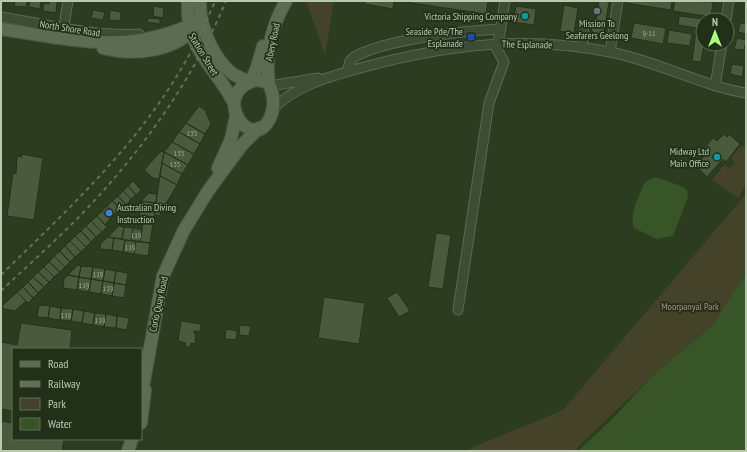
<svg xmlns="http://www.w3.org/2000/svg" width="747" height="452" font-family="'PT Sans Narrow',sans-serif">
<style>
.green{fill:#44432a}
.water{fill:#385527}
.building{fill:#495b3c;stroke:#24321b}
.lines{fill:none;stroke-linecap:round;stroke-linejoin:round}
.minor-casing{stroke:#5b6952;stroke-width:11}
.major-casing{stroke:#495840;stroke-width:14}
.minor{stroke:#3d4c34;stroke-width:9}
.major{stroke:#5c6c52;stroke-width:12}
.rail{stroke:#617356;stroke-width:2;stroke-dasharray:4 4;stroke-linecap:butt}
.worship-dot{fill:#6b7280;stroke:#22301a;stroke-width:1.5}
.culture-dot{fill:#0f9aa8;stroke:#22301a;stroke-width:1.5}
.transit-dot{fill:#1a4fb4;stroke:#22301a;stroke-width:1.5}
.shop-dot{fill:#3f7fe0;stroke:#22301a;stroke-width:1.5}
.labels{text-anchor:middle;stroke-width:3.5;stroke-linejoin:round;paint-order:stroke}
.number-label{font-size:8px;fill:#9cad92}
.poi-label{font-size:10px;fill:#b8c8af;stroke:#22301a;text-anchor:end}
.street-label{font-size:10px;fill:#b8c8af;stroke:#22301a}
.park-label{font-size:10px;fill:#ae8f83;stroke:#22301a}
</style>
<rect width="100%" height="100%" fill="#2b3c20"/>
<!-- green -->
<path class="green" d="M306 1H334L325 55Z
M746 145V183L739 197H737L712 180 724 165 730 168 735 162 731 158 740 147Z
M746 194V276L713 325 651 377 574 451H470L469 449 563 410Z"/>
<!-- water -->
<path class="water" d="M653 178H659L683 187 687 190 688 197 673 236 657 239 634 228C629 213 639 196 645 182Z
M746 273V451H578L612 419 651 377 713 325Z"/>
<!-- building -->
<path class="building" d="M15 1H27L26 7 14 6Z
M30 1H41L40 9 29 7Z
M49 1H57L56 13 43 11 44 3 49 4Z
M365 1H394L393 9 365 4Z
M399 1H488L486 14Z
M599 1 609 2 603 39 593 37V32L591 31 593 19H596Z
M626 1H672L671 10 626 3Z
M675 1 713 2 711 17 673 11Z
M564 5 578 8 574 33 560 31Z
M154 6 164 8 163 18 153 16Z
M516 6 536 9 534 25 513 22Z
M93 10 105 12 103 20 91 18Z
M110 10 121 12 120 21 109 20Z
M679 16 704 19 703 29 678 25Z
M148 18 160 19V24L147 22Z
M634 23 666 28 663 44 631 38Z
M740 23 746 24V34L738 32Z
M669 30 692 34 690 46 667 43Z
M696 31 703 32 704 44 701 62 692 61Z
M737 38 746 40 744 50 734 49Z
M732 64 744 66 742 77 730 74Z
M199 106 205 110 211 124 205 134 186 123Z
M186 123 205 134 200 144 179 132Z
M179 132 200 144 194 154 172 142Z
M724 134 727 137 729 134 740 144 726 162 723 159 707 177 696 166 705 155 701 152 713 138 717 141Z
M172 142 194 154 188 165 164 152Z
M161 151 164 152 159 179 153 178 144 170Z
M164 152 188 165 182 174 162 163Z
M22 154 43 158 34 220 7 216 13 173 16 174 17 156 21 157Z
M162 163 182 174 177 185 160 176Z
M160 176 177 185 159 216 154 214Z
M133 181 141 190 136 195 128 186Z
M128 186 136 195 131 199 123 191Z
M123 191 131 199 126 205 118 196Z
M149 193 157 194 156 203 141 201Z
M118 196 126 205 121 209 112 201Z
M112 201 121 209 115 214 107 206Z
M141 201 156 203 155 210 140 208Z
M107 206 115 214 110 219 102 211Z
M140 208 155 210 154 217 139 215Z
M102 211 110 219 105 225 97 216Z
M139 215 154 217 153 224 138 222Z
M97 216 107 227 102 232 91 221Z
M91 221 102 232 96 237 86 226Z
M143 223 153 224 150 243 140 242Z
M86 226 96 237 91 242 81 231Z
M119 226 124 227 122 239 108 237Z
M124 227 133 228 131 241 122 239Z
M133 228 142 230 140 242 131 241Z
M81 231 91 242 86 247 75 236Z
M436 233 451 235 443 289 428 287Z
M75 236 86 247 81 252 70 241Z
M108 237 114 238 112 250 100 249 101 243Z
M114 238 125 240 123 252 112 250Z
M125 240 136 241 134 254 123 252Z
M70 241 81 252 75 257 65 246Z
M136 241 150 243 148 256 134 254Z
M65 246 75 257 70 262 60 251Z
M60 251 70 262 65 267 54 256Z
M54 256 65 267 60 272 49 262Z
M49 262 60 272 54 277 44 267Z
M78 265 81 266 79 277 68 275Z
M81 266 93 267 91 279 79 277Z
M44 267 54 277 49 282 38 272Z
M93 267 105 269 103 281 91 279Z
M105 269 116 271 114 283 103 281Z
M116 271 128 273 126 285 114 283Z
M38 272 49 282 44 287 33 277Z
M68 275 79 277 77 290 63 288 64 279Z
M33 277 44 287 38 293 28 282Z
M79 277 91 279 89 292 77 290Z
M91 279 103 281 101 294 89 292Z
M103 281 114 283 112 296 101 294Z
M28 282 38 293 33 298 23 287Z
M114 283 126 285 124 298 112 296Z
M23 287 33 298 28 303 17 292Z
M17 292 26 301 15 311 4 309 2 306Z
M397 292 410 311 399 317 387 298Z
M324 297 365 303 359 344 318 338Z
M39 305 50 306 48 318 37 317Z
M50 306 61 308 60 320 48 318Z
M61 308 73 309 71 321 60 320Z
M73 309 84 311 82 323 71 321Z
M84 311 95 313 93 325 82 323Z
M95 313 106 314 104 327 93 325Z
M106 314 117 316 116 328 104 327Z
M117 316 129 318 127 330 116 328Z
M181 321 201 324 200 332 194 331V333L196 334 195 344 191 343 190 347H185L186 343 178 341Z
M21 323 72 330 70 349H13V411L1 409V342L17 345Z
M240 325 251 326 249 336 239 335Z
M226 329 237 331 236 340 225 339Z
M1 421 13 423V439H64L62 451H1Z"/>
<g class="lines">
<defs>
<path id="minor" d="M1 17C45 24 94 37 139 34
M726 20 729 1
M63 31 68 1
M498 44 505 1
M582 47 584 32
M610 52 618 1
M347 72 350 61 354 57C386 39 463 31 501 29
M270 86 318 78
M715 86 722 44
M272 110C295 85 332 76 364 67 446 45 525 35 610 52 657 61 699 85 746 93
M458 310 489 103 504 62 494 44"/>
<path id="major" d="M188 1C185 50 214 64 234 103
M200 1C199 25 213 59 233 74 238 77 244 80 250 82
M1 29C74 40 132 56 201 20
M103 48C134 56 178 52 197 24
M256 80 264 81 269 84C274 95 275 107 270 118 252 156 208 93 256 80Z
M251 81 257 67 263 46
M269 84C265 55 271 27 286 1
M218 168 231 139 236 116
M141 398 163 276 184 230 208 191 242 145 259 128
M141 423 145 390
M128 451 132 439"/>
</defs>
<!-- minor casing -->
<use href="#minor" class="minor-casing"/>
<!-- major casing -->
<use href="#major" class="major-casing"/>
<!-- minor -->
<use href="#minor" class="minor"/>
<!-- major -->
<use href="#major" class="major"/>
<!-- rail -->
<path class="rail" d="M1 275C89 189 167 118 215 1
M1 291C26 267 53 243 78 218 139 155 192 82 226 1"/>
</g>
<!-- markers -->
<circle class="worship-dot" cx="597" cy="11" r="4"/>
<g class="culture-dot">
<circle cx="525" cy="16" r="4"/>
<circle cx="717" cy="157" r="4"/>
</g>
<rect class="transit-dot" x="467" y="33" width="8" height="8" rx="2"/>
<circle class="shop-dot" cx="109" cy="213" r="4"/>
<g class="labels">
<!-- number labels -->
<g class="number-label">
<text x="649" y="36">9-11</text>
<text x="192" y="136">135</text>
<text x="179" y="156">135</text>
<text x="175" y="167">135</text>
<text x="136" y="238">119</text>
<text x="130" y="250">119</text>
<text x="98" y="277">119</text>
<text x="84" y="288">119</text>
<text x="108" y="291">119</text>
<text x="66" y="318">119</text>
<text x="100" y="323">119</text>
</g>
<!-- poi labels -->
<g class="poi-label">
<text x="517" y="20">Victoria Shipping Company</text>
<text x="597" y="27" text-anchor="middle">Mission To<tspan x="597" dy="12">Seafarers Geelong</tspan></text>
<text x="463" y="35">Seaside Pde/The<tspan x="463" dy="12">Esplanade</tspan></text>
<text x="709" y="155">Midway Ltd<tspan x="709" dy="12">Main Office</tspan></text>
<text x="117" y="211" text-anchor="start">Australian Diving<tspan x="117" dy="12">Instruction</tspan></text>
</g>
<!-- street labels -->
<g class="street-label">
<text transform="translate(70 28) rotate(9)" y="4">North Shore Road</text>
<text transform="translate(272 42) rotate(-78)" y="4">Abery Road</text>
<text transform="translate(527 44) rotate(1)" y="4">The Esplanade</text>
<text transform="translate(204 54) rotate(59)" y="4">Station Street</text>
<text transform="translate(158 304) rotate(-78)" y="4">Corio Quay Road</text>
</g>
<!-- park labels -->
<g class="park-label">
<text x="690" y="310">Moorpanyal Park</text>
</g>
</g>
<!-- border -->
<rect width="747" height="452" fill="none" stroke="#b8c8af" stroke-width="4"/>
<!-- legend -->
<rect x="12" y="348" width="130" height="92" fill="#22301a" stroke="#5e6d56"/>
<rect x="20" y="361" width="20" height="6" fill="#5c6c52" stroke="#5e6d56"/>
<text x="48" y="368" font-size="12" fill="#b8c8af">Road</text>
<rect x="20" y="381" width="20" height="6" fill="#617356" stroke="#5e6d56"/>
<text x="48" y="388" font-size="12" fill="#b8c8af">Railway</text>
<rect x="20" y="398" width="20" height="12" fill="#44432a" stroke="#5e6d56"/>
<text x="48" y="408" font-size="12" fill="#b8c8af">Park</text>
<rect x="20" y="418" width="20" height="12" fill="#385527" stroke="#5e6d56"/>
<text x="48" y="428" font-size="12" fill="#b8c8af">Water</text>
<!-- north arrow -->
<g transform="translate(715 32)"><circle r="19" fill="#22301a" stroke="#5e6d56"/>
<path d="M0-3L7 15L0 10L-7 15Z" fill="#aaff7d"/>
<text y="-6" font-size="11" font-weight="bold" text-anchor="middle" fill="#b8c8af">N</text>
</g>
</svg>
